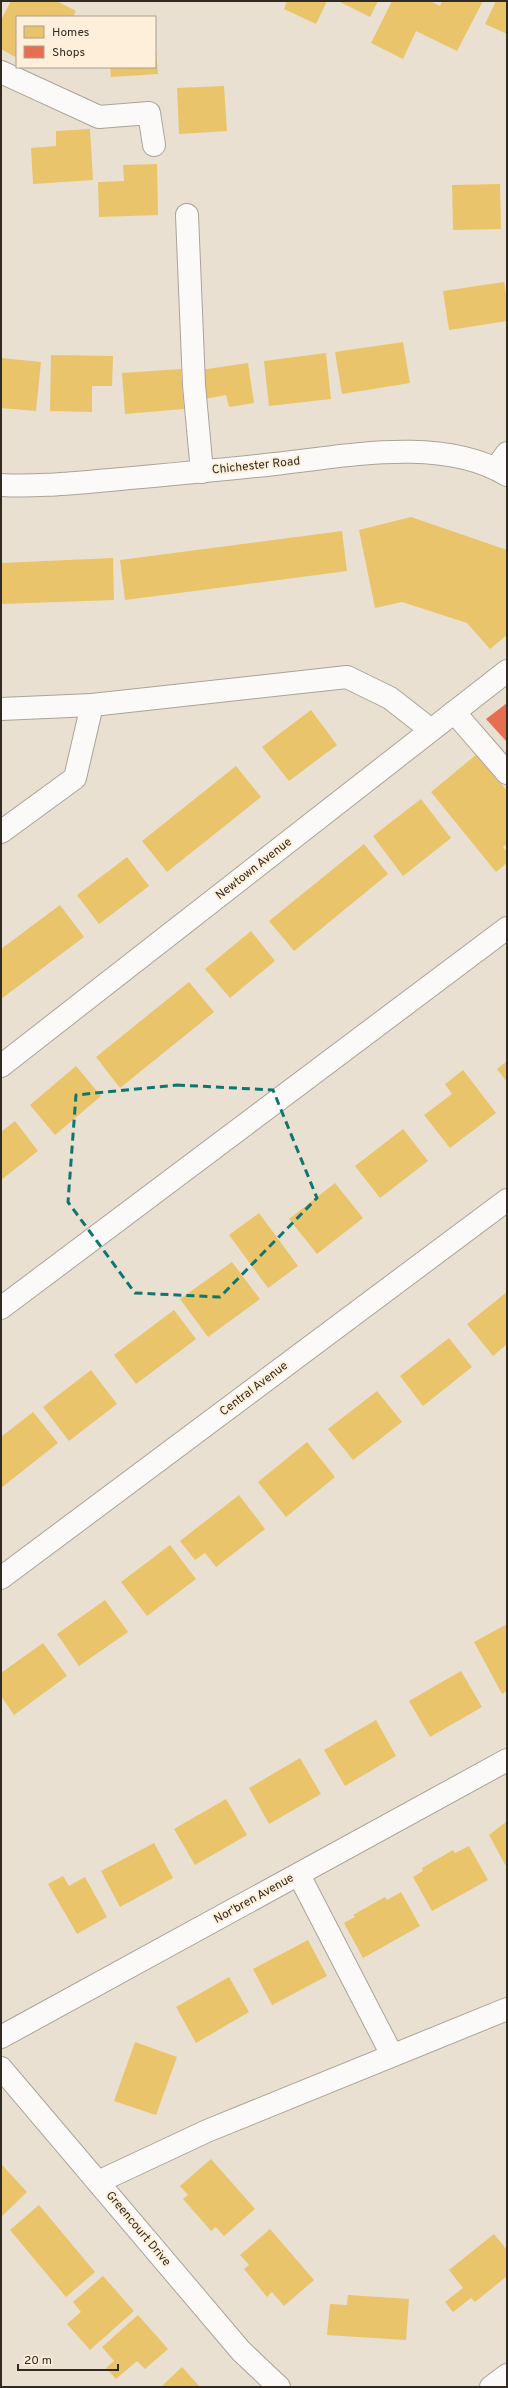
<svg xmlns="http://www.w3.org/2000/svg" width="508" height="2388" viewBox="0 0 508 2388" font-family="Overpass,sans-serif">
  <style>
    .homes { fill: #e9c46a }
    .shops { fill: #e76f51 }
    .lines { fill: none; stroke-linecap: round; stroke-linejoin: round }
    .minor-casing { stroke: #aaa398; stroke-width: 24 }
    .major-casing { stroke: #aaa398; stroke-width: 24 }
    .minor { stroke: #fcfaf8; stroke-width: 22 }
    .major { stroke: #fcfaf8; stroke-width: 22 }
    .marked { fill: none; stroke: #0f766e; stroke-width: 3; stroke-dasharray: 8 5; stroke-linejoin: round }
    .labels { text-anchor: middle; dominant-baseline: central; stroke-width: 4; stroke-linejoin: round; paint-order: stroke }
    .street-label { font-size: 12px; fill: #312a20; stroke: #fdefda }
  </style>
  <rect width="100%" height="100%" fill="#e9e0d2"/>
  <g class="homes">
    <polygon points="11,1 57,1 76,11 73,17 17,17 17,58 1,49 1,20"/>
    <polygon points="287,1 327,1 316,24 284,9"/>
    <polygon points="338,1 378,1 370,17"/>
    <polygon points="392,1 430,1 440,6 442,1 483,1 457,51 416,31 403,59 371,43"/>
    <polygon points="496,1 507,1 507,34 485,24"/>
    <polygon points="155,37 158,74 111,77 110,67 155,67"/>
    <polygon points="224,86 227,131 179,134 177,88"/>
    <polygon points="90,129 93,180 33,184 31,148 56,146 56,131"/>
    <polygon points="157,164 158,215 99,217 98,182 124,181 123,165"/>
    <polygon points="500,184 501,229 453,230 452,185"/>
    <polygon points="504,282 507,299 507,321 449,330 443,291"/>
    <polygon points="403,342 410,383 342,394 335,352"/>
    <polygon points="326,353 331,399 269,406 264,361"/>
    <polygon points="51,355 113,356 112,386 92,386 92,412 50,411"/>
    <polygon points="1,358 41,362 36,411 1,408"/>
    <polygon points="248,363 254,403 229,407 226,395 205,399 200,370"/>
    <polygon points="181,369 184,409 125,414 122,373"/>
    <polygon points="411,517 507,550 507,635 490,649 467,623 402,602 375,608 359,530"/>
    <polygon points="342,531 347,571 125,600 120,560"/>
    <polygon points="113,558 114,600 1,604 1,563"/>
    <polygon points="311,710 337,745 289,781 262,747"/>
    <polygon points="477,754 507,791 507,844 503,847 507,852 507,863 496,872 431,792"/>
    <polygon points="236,766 261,797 167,872 142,841"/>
    <polygon points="421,799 451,838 403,876 373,836"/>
    <polygon points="364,844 388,874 294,951 269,921"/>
    <polygon points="127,857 149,886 99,924 77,895"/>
    <polygon points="60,905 84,937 1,999 1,949"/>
    <polygon points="251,931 275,961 230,998 205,969"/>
    <polygon points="189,982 214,1012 120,1088 96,1057"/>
    <polygon points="507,1061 507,1082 497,1069"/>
    <polygon points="76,1066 101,1096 55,1135 30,1105"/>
    <polygon points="463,1070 496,1113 450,1148 424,1115 452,1094 445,1084"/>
    <polygon points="15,1121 38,1151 1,1180 1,1132"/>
    <polygon points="403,1129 428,1161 380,1198 355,1166"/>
    <polygon points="335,1183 363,1218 317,1254 289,1219"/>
    <polygon points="259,1213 298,1266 268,1288 229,1235"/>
    <polygon points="232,1262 260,1299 208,1337 180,1299"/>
    <polygon points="507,1292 507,1344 493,1356 467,1324"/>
    <polygon points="174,1310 196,1339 136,1384 114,1355"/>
    <polygon points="449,1338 472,1367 423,1406 400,1376"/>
    <polygon points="91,1370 117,1404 69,1441 43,1407"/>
    <polygon points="377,1391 402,1422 353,1460 328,1429"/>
    <polygon points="33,1412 58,1443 1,1488 1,1437"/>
    <polygon points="307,1442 335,1477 286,1517 258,1482"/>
    <polygon points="239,1495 265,1529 216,1567 205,1553 195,1560 180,1541"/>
    <polygon points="170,1545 196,1579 147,1616 121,1582"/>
    <polygon points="105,1600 128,1632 79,1666 57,1634"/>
    <polygon points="507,1624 507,1691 502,1694 474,1642"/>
    <polygon points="43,1643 67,1676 14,1715 1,1696 1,1673"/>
    <polygon points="461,1671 482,1707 430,1737 409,1701"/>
    <polygon points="376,1720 396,1756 345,1786 324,1750"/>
    <polygon points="300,1758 321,1794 269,1824 249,1788"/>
    <polygon points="226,1799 247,1835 195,1865 174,1829"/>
    <polygon points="507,1821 507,1868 489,1835"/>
    <polygon points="154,1843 173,1878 120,1907 101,1871"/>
    <polygon points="469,1846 488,1880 432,1911 413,1877 423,1871 422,1868 453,1850 455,1853"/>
    <polygon points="63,1876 69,1886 85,1877 107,1917 77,1934 48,1884"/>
    <polygon points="401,1892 420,1926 363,1958 344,1923 355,1917 353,1915 385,1897 387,1900"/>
    <polygon points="308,1940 327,1976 272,2005 253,1969"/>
    <polygon points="229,1977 249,2012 196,2043 176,2007"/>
    <polygon points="135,2042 177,2057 156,2115 114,2101"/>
    <polygon points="211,2159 255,2209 224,2236 216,2227 211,2231 183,2199 188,2195 180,2186"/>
    <polygon points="1,2164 27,2192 1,2217"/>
    <polygon points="39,2205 95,2272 66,2297 10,2230"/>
    <polygon points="270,2229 314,2280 284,2306 272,2292 267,2297 244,2269 249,2265 240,2255"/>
    <polygon points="494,2234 507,2250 507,2276 475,2302 471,2298 453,2312 445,2302 463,2288 449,2270"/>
    <polygon points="103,2276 134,2311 90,2350 67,2324 81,2312 73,2302"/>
    <polygon points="348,2295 409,2299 406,2340 327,2335 330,2304 347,2305"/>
    <polygon points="138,2315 168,2349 145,2369 137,2361 116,2379 106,2368 114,2361 102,2347"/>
    <polygon points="182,2367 200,2387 161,2387"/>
  </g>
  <polygon class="shops" points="507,703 507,742 486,719"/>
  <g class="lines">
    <defs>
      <g id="minor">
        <polyline points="1,72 99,117 149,113 154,145"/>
        <polyline points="187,215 194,385 202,472"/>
        <polyline points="496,468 507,453"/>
        <polyline points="1,709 92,705 347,677 390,698 431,730"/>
        <polyline points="454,712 507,773"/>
        <polyline points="1,832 75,778 92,705"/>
        <polyline points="1,1066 507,671"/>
        <polyline points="1,1308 507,928"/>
        <polyline points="1,1578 507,1200"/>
        <polyline points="299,1875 392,2055"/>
        <polyline points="1,2037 507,1760"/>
        <polyline points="1,2068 241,2351 279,2387"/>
        <polyline points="98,2182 207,2131 507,2009"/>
        <polyline points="491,2387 507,2375"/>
      </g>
      <path id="major" d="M1 485C37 487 73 483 110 480 165 475 220 470 275 464 347 456 442 436 507 475"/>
    </defs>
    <use href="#minor" class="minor-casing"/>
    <use href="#major" class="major-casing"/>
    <use href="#minor" class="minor"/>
    <use href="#major" class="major"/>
  </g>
  <path class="marked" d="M177 1085 273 1090 317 1198 220 1297 135 1293 68 1202 76 1095Z"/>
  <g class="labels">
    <g class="street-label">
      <text transform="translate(256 466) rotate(-6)">Chichester Road</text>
      <text transform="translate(254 869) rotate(-38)">Newtown Avenue</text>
      <text transform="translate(254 1389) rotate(-37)">Central Avenue</text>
      <text transform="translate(254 1899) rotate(-29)">Nor'bren Avenue</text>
      <text transform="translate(138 2229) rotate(50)">Greencourt Drive</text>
    </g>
  </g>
  <rect width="508" height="2388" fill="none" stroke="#312a20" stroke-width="4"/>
  <rect x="16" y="16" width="140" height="52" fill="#fdefda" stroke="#aba090"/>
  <rect x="24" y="26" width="20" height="12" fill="#e9c46a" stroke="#aba090"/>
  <text x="52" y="36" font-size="12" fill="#312a20">Homes</text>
  <rect x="24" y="46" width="20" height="12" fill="#e76f51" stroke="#aba090"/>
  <text x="52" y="56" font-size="12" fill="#312a20">Shops</text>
  <path d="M18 2364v6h100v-6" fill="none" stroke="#312a20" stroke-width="2"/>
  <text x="24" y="2364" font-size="12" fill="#312a20" stroke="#fdefda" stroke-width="3" paint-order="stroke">20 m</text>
</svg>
